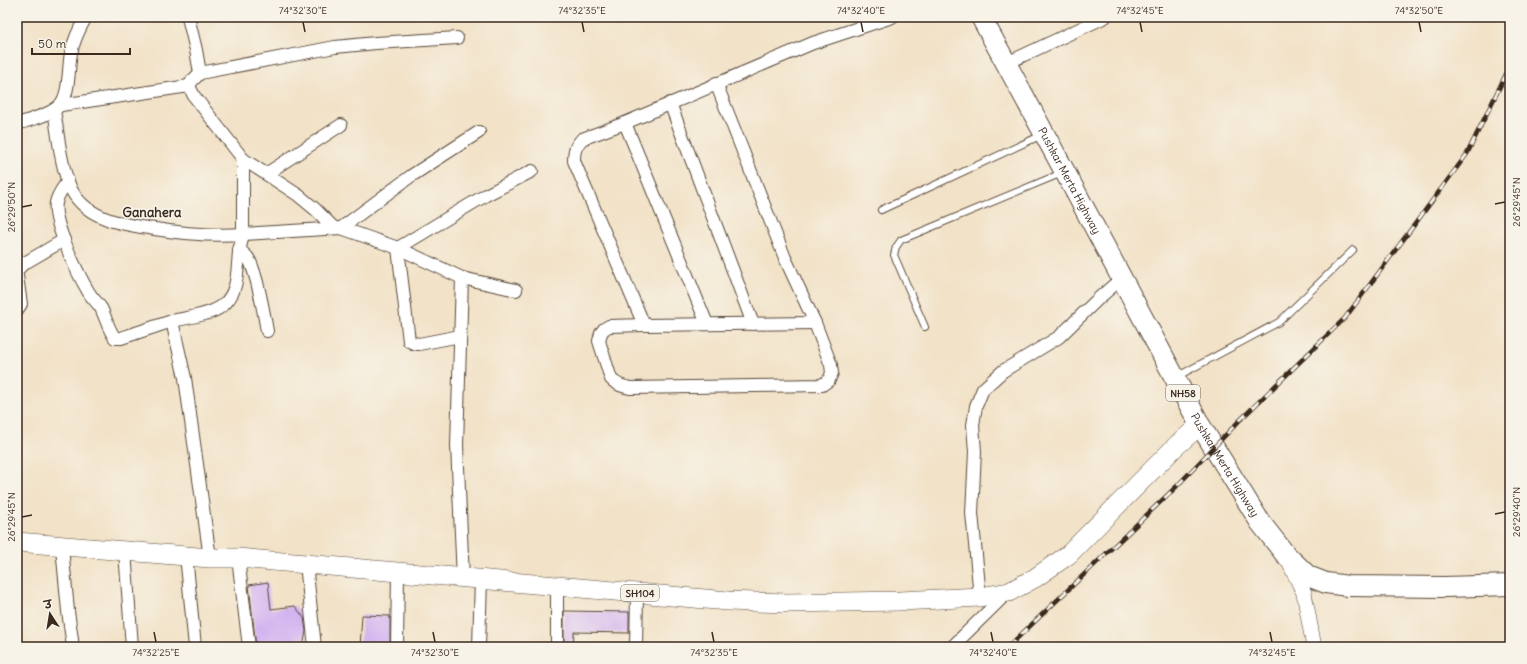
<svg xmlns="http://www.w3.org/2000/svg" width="1527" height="664" viewBox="0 0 1527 664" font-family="Delius,'Playpen Sans Deva',sans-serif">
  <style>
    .building { fill: #d3b4f0 }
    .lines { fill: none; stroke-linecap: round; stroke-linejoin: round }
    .service-casing { stroke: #564637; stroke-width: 8 }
    .minor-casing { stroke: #564637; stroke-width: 14 }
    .tertiary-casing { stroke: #564637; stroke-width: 16 }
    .primary-casing { stroke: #564637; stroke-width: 20 }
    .trunk-casing { stroke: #564637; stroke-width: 22 }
    .service { stroke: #fff; stroke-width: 6 }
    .minor { stroke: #fff; stroke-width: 12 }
    .tertiary { stroke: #fff; stroke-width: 15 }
    .primary { stroke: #fff; stroke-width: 19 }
    .trunk { stroke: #fff; stroke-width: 20 }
    .rail-casing { stroke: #3b2a1e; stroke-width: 4.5 }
    .rail { stroke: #f7f3e8; stroke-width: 3; stroke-dasharray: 9; stroke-linecap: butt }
    .ticks { fill: none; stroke: #3b2a1e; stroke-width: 1.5 }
    .labels { text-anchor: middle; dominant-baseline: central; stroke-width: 3.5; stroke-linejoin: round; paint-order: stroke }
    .shield { fill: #f7f3e8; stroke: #73665b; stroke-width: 1 }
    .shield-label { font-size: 10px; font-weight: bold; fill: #3b2a1e }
    .street-label { font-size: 11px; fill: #3b2a1e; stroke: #f7f3e8 }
    .quarter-label { font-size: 13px; font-weight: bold; fill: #3b2a1e; stroke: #f7f3e8 }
    .neatline { fill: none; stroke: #3b2a1e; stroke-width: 1.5 }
    .ticks-label { font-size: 10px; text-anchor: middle; fill: #3b2a1e }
  </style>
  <rect width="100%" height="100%" fill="#f7f3e8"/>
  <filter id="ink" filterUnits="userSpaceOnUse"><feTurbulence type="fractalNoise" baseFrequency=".025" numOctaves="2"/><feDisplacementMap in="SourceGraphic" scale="8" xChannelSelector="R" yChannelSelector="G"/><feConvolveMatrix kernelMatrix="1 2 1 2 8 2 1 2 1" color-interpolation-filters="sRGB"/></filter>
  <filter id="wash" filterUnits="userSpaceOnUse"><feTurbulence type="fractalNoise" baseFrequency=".012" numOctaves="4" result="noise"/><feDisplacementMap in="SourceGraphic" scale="16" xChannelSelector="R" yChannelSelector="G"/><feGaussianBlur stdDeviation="0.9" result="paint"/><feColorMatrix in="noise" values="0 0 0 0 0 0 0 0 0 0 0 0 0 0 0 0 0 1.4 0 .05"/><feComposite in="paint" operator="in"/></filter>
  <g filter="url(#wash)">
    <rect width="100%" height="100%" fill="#f2e2c7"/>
    <g id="blocks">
      <g class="building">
        <polygon points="268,582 271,609 295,606 304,618 306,631 303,647 256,647 249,585"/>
        <polygon points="564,611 629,612 629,633 574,632 573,647 564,647"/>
        <polygon points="362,615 390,616 390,647 360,647"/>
      </g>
    </g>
  </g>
  <g filter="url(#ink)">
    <use href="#blocks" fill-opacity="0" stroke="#564637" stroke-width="1"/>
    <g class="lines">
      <defs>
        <g id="service">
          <polyline points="881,210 1042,135"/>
          <polyline points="925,327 894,255 896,247 901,240 1062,173"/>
          <polyline points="1178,376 1279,322 1353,250"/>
        </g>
        <g id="minor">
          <polyline points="188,17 196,50 200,73 192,81 189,86 194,96 243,159 243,234 341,228 398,248 462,278 516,290"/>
          <polyline points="1007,63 1105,17"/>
          <polyline points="200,73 335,47 376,43 457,38"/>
          <polyline points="670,103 753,324"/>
          <polyline points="61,105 189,86"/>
          <path d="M54 110C58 134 61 170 72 191 88 220 125 225 155 229 185 234 212 236 243 234 242 240 240 246 239 252 237 270 239 293 222 306 211 315 186 318 172 321L185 378 210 558"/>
          <polyline points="625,123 707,324"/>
          <path d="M17 124C29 120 50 115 59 106 70 96 68 68 71 53 74 40 79 29 86 17"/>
          <polyline points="243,159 298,195 315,209 334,228"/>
          <polyline points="266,174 341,125"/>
          <path d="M67 182C63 188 57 195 56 203 52 221 78 274 88 291 91 297 97 302 101 308 106 318 108 329 115 338H121L172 321"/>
          <polyline points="341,228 411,176 479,132"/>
          <path d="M239 250C242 252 246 255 248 258 257 271 264 314 267 331"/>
          <polyline points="17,272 18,269 23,264 64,240"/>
          <polyline points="17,276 21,304 17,310"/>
          <polyline points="462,278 457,445 463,578"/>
          <path d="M815 323 644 325 574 161C574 151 575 147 582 139L625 123 813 43 892 17"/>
          <path d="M644 325 609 326 604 329 601 333 599 341 611 379C617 385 622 386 630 388L822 385 829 380 832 373 831 365 815 323 785 258 716 83"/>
          <polyline points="460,336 419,344 413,343 409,341 398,248 486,195 532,171"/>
          <polyline points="62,547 68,611 73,647"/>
          <polyline points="125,551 132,647"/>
          <polyline points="186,555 195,647"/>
          <polyline points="238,558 249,647"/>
          <polyline points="306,564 315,647"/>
          <polyline points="980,597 972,513 975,452 973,425 976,406 983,389 1003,371 1059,337 1099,298 1122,278"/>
          <polyline points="397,647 398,572"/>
          <polyline points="479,647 481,579"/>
          <polyline points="557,647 557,586"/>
          <polyline points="636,647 637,593"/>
          <polyline points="952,647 1008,592"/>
        </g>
        <polyline id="tertiary" points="1289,562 1304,593 1314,647"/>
        <polyline id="primary" points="17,542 210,558 238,558 728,601 787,603 900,601 980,597 1009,592 1035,578 1068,555 1175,447 1200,425"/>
        <g id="trunk">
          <path id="s1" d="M981 17 1065 172 1200 425 1260 522 1285 554 1308 576 1326 583 1348 586 1445 587 1510 585"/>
        </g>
      </defs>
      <use href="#service" class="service-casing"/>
      <use href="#minor" class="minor-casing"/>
      <use href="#tertiary" class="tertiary-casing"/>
      <use href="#primary" class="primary-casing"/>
      <use href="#trunk" class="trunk-casing"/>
      <use href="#service" class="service"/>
      <use href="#minor" class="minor"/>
      <use href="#tertiary" class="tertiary"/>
      <use href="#primary" class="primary"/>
      <use href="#trunk" class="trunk"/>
      <defs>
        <polyline id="rail" points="1008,647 1176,487 1238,422 1345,318 1467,154 1510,66"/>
      </defs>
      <use href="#rail" class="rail-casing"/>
      <use href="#rail" class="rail"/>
    </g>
  </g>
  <path class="ticks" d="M303 22 305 32M582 22 584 32M861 22 863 32M1140 22 1142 32M1419 22 1421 32M1495 204 1505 202M22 207 32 205M1495 514 1505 512M22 517 32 515M154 632 156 642M433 632 435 642M712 632 714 642M991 632 993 642M1270 632 1272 642"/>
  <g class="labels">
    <g class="shield">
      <rect x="1166" y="385" width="34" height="16" rx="3"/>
      <rect x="621" y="585" width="38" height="16" rx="3"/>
    </g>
    <g class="shield-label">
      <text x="1183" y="393">NH58</text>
      <text x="640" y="593">SH104</text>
    </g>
    <g class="street-label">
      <text stroke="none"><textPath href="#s1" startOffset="186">Pushkar Merta Highway</textPath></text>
      <text stroke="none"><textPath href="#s1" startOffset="510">Pushkar Merta Highway</textPath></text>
    </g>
    <g class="quarter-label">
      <text x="152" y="212">Ganahera</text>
    </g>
  </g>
  <rect width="1527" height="664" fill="none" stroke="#f7f3e8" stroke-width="44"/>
  <g transform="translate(50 614) rotate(348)" stroke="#f7f3e8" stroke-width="3" paint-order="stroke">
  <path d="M0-3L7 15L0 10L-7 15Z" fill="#3b2a1e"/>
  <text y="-6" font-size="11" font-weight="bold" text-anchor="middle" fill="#3b2a1e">उ</text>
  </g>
  <path d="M32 48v6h98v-6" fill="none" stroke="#3b2a1e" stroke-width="2"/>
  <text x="38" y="48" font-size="12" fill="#3b2a1e" stroke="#f7f3e8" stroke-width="3" paint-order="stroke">50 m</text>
  <rect x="22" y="22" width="1483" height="620" class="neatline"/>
  <g class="ticks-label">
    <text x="303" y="14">74°32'30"E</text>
    <text x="582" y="14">74°32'35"E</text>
    <text x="861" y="14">74°32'40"E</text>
    <text x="1140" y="14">74°32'45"E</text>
    <text x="1419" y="14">74°32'50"E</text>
    <text transform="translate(1516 202) rotate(-90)" y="4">26°29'45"N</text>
    <text transform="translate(11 207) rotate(-90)" y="4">26°29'50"N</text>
    <text transform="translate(1516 512) rotate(-90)" y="4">26°29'40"N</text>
    <text transform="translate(11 517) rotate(-90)" y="4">26°29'45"N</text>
    <text x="156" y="656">74°32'25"E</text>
    <text x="435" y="656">74°32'30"E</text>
    <text x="714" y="656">74°32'35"E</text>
    <text x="993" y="656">74°32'40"E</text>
    <text x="1272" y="656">74°32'45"E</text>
  </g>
</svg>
